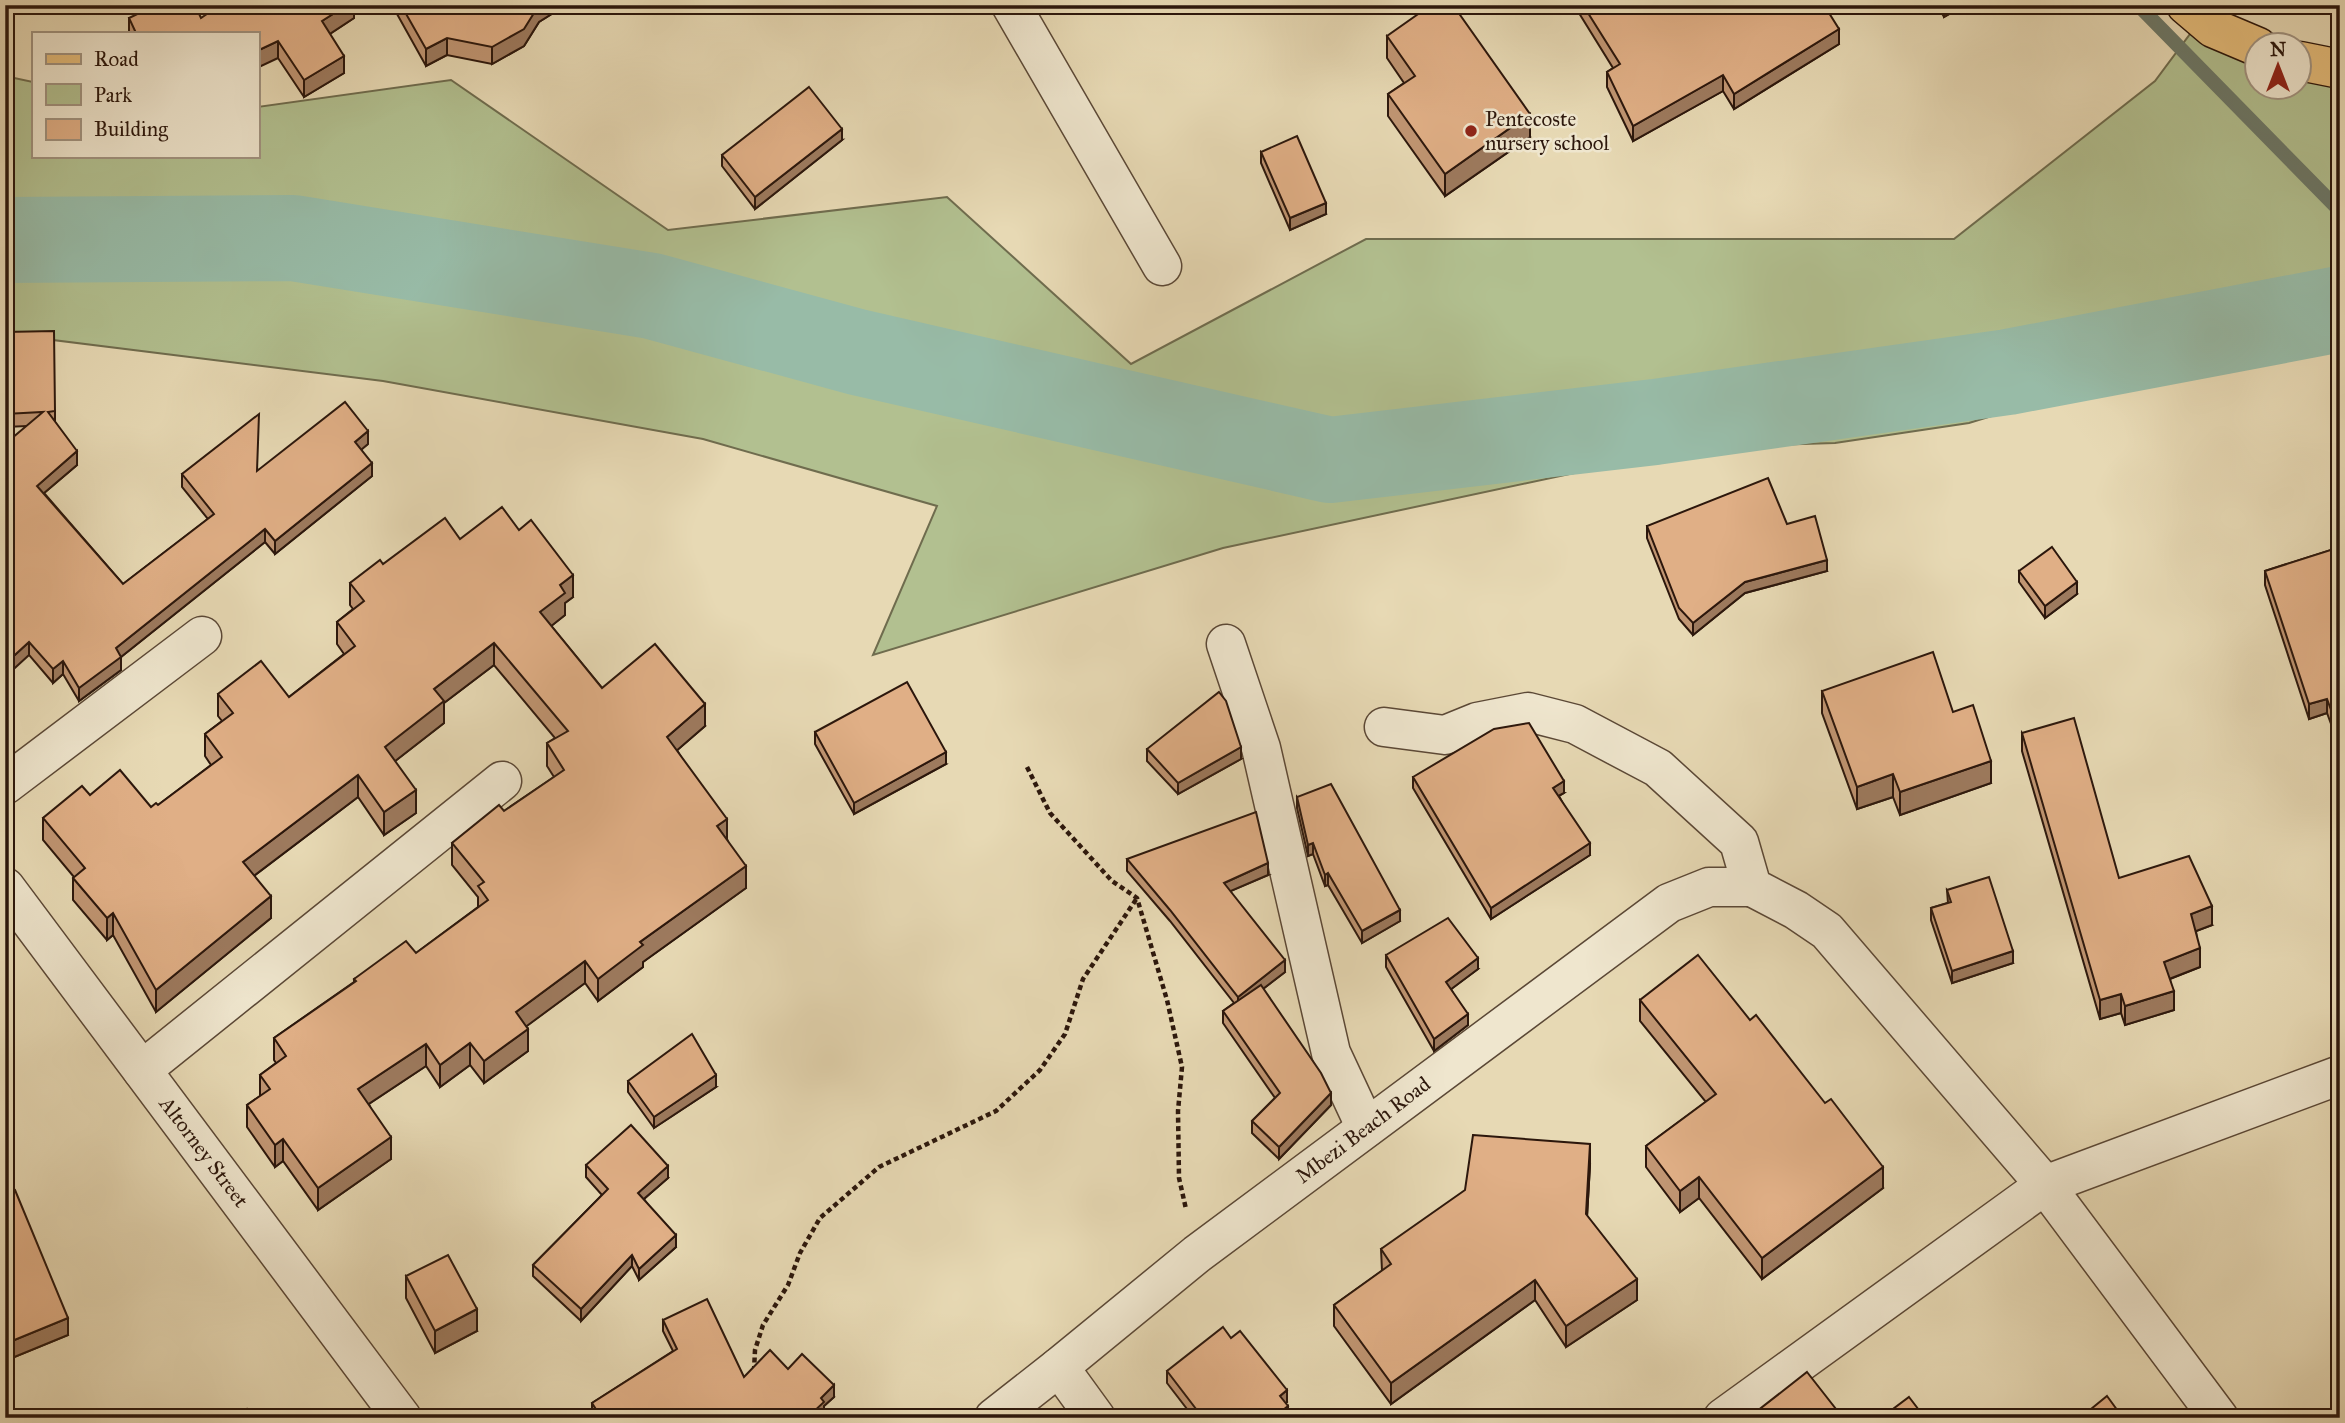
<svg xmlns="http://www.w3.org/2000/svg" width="2345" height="1423" viewBox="0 0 2345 1423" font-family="'IM FELL Great Primer',serif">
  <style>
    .green { fill: #b2c090; stroke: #6f6c4e; stroke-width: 2 }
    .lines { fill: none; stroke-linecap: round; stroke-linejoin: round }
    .stream { stroke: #6d7969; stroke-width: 14 }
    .river { stroke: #98bba7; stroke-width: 86 }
    .minor-casing { stroke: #5b4836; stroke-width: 41 }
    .major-casing { stroke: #2c170c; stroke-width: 41 }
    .path { stroke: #2c170c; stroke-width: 4.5; stroke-dasharray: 5 3.5; stroke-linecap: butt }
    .minor { stroke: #efe6ce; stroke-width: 38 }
    .major { stroke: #e4bc7a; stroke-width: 38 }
    .wall { fill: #c19673; stroke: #2c170c; stroke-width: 2 }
    .shaded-wall { fill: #9d7a5e; stroke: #2c170c; stroke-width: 2 }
    .building { fill: #e0af86; stroke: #2c170c; stroke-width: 2 }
    .poi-dot { fill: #8f2418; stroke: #efe6ce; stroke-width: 2.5 }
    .labels { text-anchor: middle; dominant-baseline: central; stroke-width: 5; stroke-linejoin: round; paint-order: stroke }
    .poi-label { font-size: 21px; fill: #2c170c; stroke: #efe6ce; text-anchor: start }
    .street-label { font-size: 21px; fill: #2c170c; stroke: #efe6ce }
  </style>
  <rect width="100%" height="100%" fill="#e7d9b4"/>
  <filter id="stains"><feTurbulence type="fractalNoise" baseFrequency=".00286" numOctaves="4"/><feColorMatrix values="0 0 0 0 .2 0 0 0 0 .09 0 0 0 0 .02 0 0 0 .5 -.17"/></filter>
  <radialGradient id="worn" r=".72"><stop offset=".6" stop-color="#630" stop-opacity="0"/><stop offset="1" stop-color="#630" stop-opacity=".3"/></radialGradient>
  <polygon class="green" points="2199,22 2292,45 2258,46 2258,88 2300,88 2300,47 2340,58 2340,331 2105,381 1969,423 1835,443 1696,447 1223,548 873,655 937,506 703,439 383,381 5,334 5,76 33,82 33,156 257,156 257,107 451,80 668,230 947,197 1131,364 1366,239 1954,239 2155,81"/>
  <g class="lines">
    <polyline class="stream" points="2138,5 2340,211"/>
    <polyline class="river" points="5,240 293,238 652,296 857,352 1330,460 1655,422 2008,372 2340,309"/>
    <defs>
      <g id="minor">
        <polyline points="1011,5 1162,266"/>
        <polyline points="1226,644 1261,748 1331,1053 1366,1128"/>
        <polyline points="1384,727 1445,735 1477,722 1528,712 1575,724 1658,768 1739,842 1752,887 1796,910 1827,931 2045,1185 2219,1418"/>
        <polyline points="5,785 202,636"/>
        <polyline points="5,887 402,1418"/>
        <polyline points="142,1070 502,781"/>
        <polyline points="1059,1367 1096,1418"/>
        <polyline points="994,1418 1059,1367 1197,1254 1669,903 1709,887 1752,887"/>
        <polyline points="1723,1418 2045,1185 2340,1075"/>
      </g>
      <g id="major">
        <polyline points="2186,5 2213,28 2258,47"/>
        <polyline points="2300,61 2340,69"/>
      </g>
    </defs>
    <use href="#minor" class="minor-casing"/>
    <use href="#major" class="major-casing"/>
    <g class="path">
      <polyline points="1027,767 1050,813 1112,881 1137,898 1167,1000 1182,1067 1178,1111 1179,1178 1186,1209"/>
      <polyline points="754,1371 755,1350 763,1325 788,1285 800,1253 820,1218 879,1167 996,1111 1040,1070 1065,1034 1083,979 1137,898"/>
    </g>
    <use href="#minor" class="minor"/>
    <use href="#major" class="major"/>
  </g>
  <g class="wall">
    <polygon points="354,5 354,18 330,34 344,73 304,97 278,58 257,33 129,33 129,18 201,18"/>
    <polygon points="392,5 566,5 539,22 524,46 492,64 447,55 426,66"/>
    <polygon points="1574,5 1824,5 1839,44 1734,109 1723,91 1633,141 1607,87 1607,72 1613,68"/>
    <polygon points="1937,5 1965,5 1944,17"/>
    <polygon points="1387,36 1530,137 1445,196 1388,116 1388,94 1404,83 1387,58"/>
    <polygon points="842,140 755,209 722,166 722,155"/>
    <polygon points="1261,152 1326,214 1290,230 1261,163"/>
    <polygon points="5,332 55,411 55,422 77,465 44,493 123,584 208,519 182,487 182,474 258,470 368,444 361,449 372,476 275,554 265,542 121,657 121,670 79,701 63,674 53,683 29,655 27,426 5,427"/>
    <polygon points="1787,524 1827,571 1745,593 1693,635 1679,619 1647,538 1647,526"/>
    <polygon points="519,530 573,597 565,603 565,615 551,626 602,688 705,726 677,750 727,839 746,888 643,962 643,967 598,1001 585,983 526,1026 528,1051 484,1083 470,1065 440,1087 426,1066 369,1104 391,1159 318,1210 283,1161 275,1167 247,1127 247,1105 260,1096 260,1075 276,1063 274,1060 274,1038 354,982 354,979 416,953 478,907 478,897 452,865 452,843 504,811 554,777 547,766 547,743 555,738 494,665 444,703 444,723 395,761 416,813 384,835 358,797 254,876 271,918 156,1012 113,935 107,940 73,900 73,878 74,877 43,840 43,818 90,795 151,807 158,805 211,765 205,756 205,734 222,721 218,716 218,694 289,697 344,654 337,644 337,622 353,609 350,605 350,583 383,564 460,539"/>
    <polygon points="2340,547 2340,730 2334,732 2327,713 2309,719 2265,585 2265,571"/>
    <polygon points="2019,571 2077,594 2045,618 2019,582"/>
    <polygon points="1822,691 1953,712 1991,783 1900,815 1893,797 1857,809 1822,713"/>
    <polygon points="815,732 946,764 854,814 815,744"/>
    <polygon points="2022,733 2119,878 2212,925 2196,931 2200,967 2170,979 2174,1010 2125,1025 2121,1013 2100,1019 2022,751"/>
    <polygon points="1147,749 1241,759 1178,794 1147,761"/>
    <polygon points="1413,777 1564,793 1559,796 1590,855 1491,919 1413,788"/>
    <polygon points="1297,797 1400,921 1362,943 1328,885 1325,886 1313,854 1308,856 1297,808"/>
    <polygon points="1127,859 1268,875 1230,891 1285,972 1263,989 1331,1105 1279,1159 1252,1133 1252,1121 1275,1098 1223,1023 1223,1011 1234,1003 1170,921 1127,871"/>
    <polygon points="1947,890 2013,963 1952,983 1931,920 1931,908 1948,903"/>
    <polygon points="1386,955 1478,969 1451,989 1468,1025 1434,1051 1386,967"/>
    <polygon points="1640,1000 1883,1188 1762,1279 1699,1198 1680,1212 1646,1167 1646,1146 1706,1102 1640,1021"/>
    <polygon points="628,1081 716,1087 654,1128 628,1092"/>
    <polygon points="586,1165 668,1178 644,1199 676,1247 639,1280 632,1266 581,1321 533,1276 533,1265 602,1195 586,1177"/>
    <polygon points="1590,1165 1587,1216 1637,1300 1566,1347 1535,1300 1391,1404 1334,1326 1334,1305 1382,1271 1381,1249"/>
    <polygon points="5,1194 68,1335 12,1358 5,1341"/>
    <polygon points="406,1276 477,1331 435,1353 406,1298"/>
    <polygon points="663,1320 744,1377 788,1369 834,1397 824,1406 824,1413 592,1414 592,1403 673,1351 663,1331"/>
    <polygon points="1231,1338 1287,1402 1286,1403 1288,1418 1194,1418 1167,1383 1167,1371"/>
  </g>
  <g class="shaded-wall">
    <polygon points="347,5 354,5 354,18 322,39 322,21"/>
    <polygon points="539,5 566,5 539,22 524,46 492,64 492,47"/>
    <polygon points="1944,5 1965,5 1944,17"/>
    <polygon points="1839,29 1839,44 1734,109 1734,94"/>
    <polygon points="447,38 447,55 426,66 426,49"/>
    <polygon points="278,41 278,58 257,68 257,51"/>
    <polygon points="344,56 344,73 304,97 304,80"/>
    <polygon points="1723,75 1723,91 1633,141 1633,126"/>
    <polygon points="1530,114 1530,137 1445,196 1445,174"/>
    <polygon points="842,129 842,140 755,209 755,197"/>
    <polygon points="1326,203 1326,214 1290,230 1290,218"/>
    <polygon points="368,431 368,444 355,455 355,442"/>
    <polygon points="77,451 77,465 37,499 37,486"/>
    <polygon points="372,463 372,476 275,554 275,541"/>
    <polygon points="265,529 265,542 121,657 121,670 79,701 79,688 116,648"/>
    <polygon points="1827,560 1827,571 1745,593 1693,635 1693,623 1745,582"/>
    <polygon points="573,575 573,597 565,603 565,615 540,635 540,612 560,585"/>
    <polygon points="2077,582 2077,594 2045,618 2045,606"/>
    <polygon points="29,642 29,655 5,677 5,664"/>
    <polygon points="494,643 494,665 444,703 444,723 385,769 385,747 434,689"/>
    <polygon points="63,661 63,674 53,683 53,669"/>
    <polygon points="2327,699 2327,713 2309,719 2309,704"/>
    <polygon points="705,704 705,726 667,759 667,737"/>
    <polygon points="2340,716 2340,730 2334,732 2334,718"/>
    <polygon points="1241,747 1241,759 1178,794 1178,783"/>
    <polygon points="946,752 946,764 854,814 854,803"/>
    <polygon points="1991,761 1991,783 1900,815 1900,792"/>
    <polygon points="1893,774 1893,797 1857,809 1857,787"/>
    <polygon points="358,775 358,797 243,884 243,862"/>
    <polygon points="1564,781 1564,793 1553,799 1553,788"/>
    <polygon points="416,790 416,813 384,835 384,812"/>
    <polygon points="727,819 727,841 717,826"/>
    <polygon points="1313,843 1313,854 1308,856 1308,845"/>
    <polygon points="1590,843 1590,855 1491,919 1491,908"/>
    <polygon points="1268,863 1268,875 1224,894 1224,883"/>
    <polygon points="746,866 746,888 643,962 643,967 598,1001 598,979 640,942"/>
    <polygon points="1328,873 1328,885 1325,886 1325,875"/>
    <polygon points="271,896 271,918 156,1012 156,990"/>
    <polygon points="2212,906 2212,925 2191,933 2191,914"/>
    <polygon points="1400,910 1400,921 1362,943 1362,931"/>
    <polygon points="113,913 113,935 107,940 107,918"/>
    <polygon points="2200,948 2200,967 2164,981 2164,962"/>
    <polygon points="2013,951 2013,963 1952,983 1952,971"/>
    <polygon points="1478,958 1478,969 1446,993 1446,982"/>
    <polygon points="1285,960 1285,972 1238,1008 1238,997"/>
    <polygon points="585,961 585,983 516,1034 516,1012"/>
    <polygon points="2174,991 2174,1010 2125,1025 2125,1006"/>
    <polygon points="2121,994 2121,1013 2100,1019 2100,1000"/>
    <polygon points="1468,1014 1468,1025 1434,1051 1434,1039"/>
    <polygon points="528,1029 528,1051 484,1083 484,1061"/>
    <polygon points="470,1043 470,1065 440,1087 440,1065"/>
    <polygon points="426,1044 426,1066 358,1111 358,1089"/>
    <polygon points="716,1075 716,1087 654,1128 654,1117"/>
    <polygon points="1331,1093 1331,1105 1279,1159 1279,1147"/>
    <polygon points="391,1137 391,1159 318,1210 318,1188"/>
    <polygon points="283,1139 283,1161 275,1167 275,1145"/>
    <polygon points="1590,1144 1590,1165 1586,1235 1586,1214"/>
    <polygon points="668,1166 668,1178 638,1204 638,1193"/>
    <polygon points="1883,1167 1883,1188 1762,1279 1762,1258"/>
    <polygon points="1699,1177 1699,1198 1680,1212 1680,1191"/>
    <polygon points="676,1235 676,1247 639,1280 639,1269"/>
    <polygon points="632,1255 632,1266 581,1321 581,1309"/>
    <polygon points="1637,1279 1637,1300 1566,1347 1566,1326"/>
    <polygon points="1535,1280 1535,1300 1391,1404 1391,1383"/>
    <polygon points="477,1309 477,1331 435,1353 435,1331"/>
    <polygon points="68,1318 68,1335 12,1358 12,1341"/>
    <polygon points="834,1385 834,1397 824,1406 824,1413 820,1418 811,1418 811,1414 821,1398"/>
    <polygon points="1287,1390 1287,1402 1280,1407 1280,1396"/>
    <polygon points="1288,1406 1288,1418 1273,1418"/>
  </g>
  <g class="building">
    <polygon points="156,5 195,5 201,18 220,5 347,5 322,21 344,56 304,80 278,41 257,51 257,33 136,33 129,18"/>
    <polygon points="401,5 539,5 524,29 492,47 447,38 426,49"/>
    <polygon points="1431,5 1453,5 1530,114 1445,174 1388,94 1415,76 1387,36"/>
    <polygon points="1583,5 1824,5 1839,29 1734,94 1723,75 1633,126 1607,72 1620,64"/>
    <polygon points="809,87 842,129 755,197 722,155"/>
    <polygon points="1297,136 1326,203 1290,218 1261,152"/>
    <polygon points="54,331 55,411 48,412 77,451 37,486 123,584 214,514 182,474 259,414 257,471 345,402 368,431 355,442 372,463 275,541 265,529 116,648 121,657 79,688 63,661 53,669 29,642 5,664 5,444 43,412 5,414 5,332"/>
    <polygon points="1768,478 1787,524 1815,516 1827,560 1745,582 1693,623 1679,608 1647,526"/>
    <polygon points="502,507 519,530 531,520 573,575 560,585 565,593 540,612 602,688 655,644 705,704 667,737 727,819 717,826 746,866 640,942 643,945 598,979 585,961 516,1012 528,1029 484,1061 470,1043 440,1065 426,1044 358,1089 391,1137 318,1188 283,1139 275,1145 247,1105 270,1089 260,1075 286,1056 274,1038 356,981 354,979 406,941 416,953 488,900 478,886 484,882 452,843 499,805 504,811 564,770 547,743 568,731 494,643 434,689 444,701 385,747 416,790 384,812 358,775 243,862 271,896 156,990 113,913 107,918 73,878 85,868 43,818 82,786 90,795 120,770 151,807 156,803 158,805 222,757 205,734 233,713 218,694 261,661 289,697 355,646 337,622 364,601 350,583 380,560 383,564 445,518 460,539"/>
    <polygon points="2052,547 2077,582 2045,606 2019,571"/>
    <polygon points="2340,547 2340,716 2334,718 2327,699 2309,704 2265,571"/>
    <polygon points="1933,652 1953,712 1973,705 1991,761 1900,792 1893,774 1857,787 1822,691"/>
    <polygon points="907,682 946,752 854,803 815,732"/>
    <polygon points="1219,692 1226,701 1241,747 1178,783 1147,749"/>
    <polygon points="2074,718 2119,878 2189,856 2212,906 2191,914 2200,948 2164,962 2174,991 2125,1006 2121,994 2100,1000 2022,733"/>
    <polygon points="1529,723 1564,781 1553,788 1590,843 1491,908 1413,777 1494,729"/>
    <polygon points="1331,784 1400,910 1362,931 1328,873 1325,875 1313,843 1308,845 1297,797"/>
    <polygon points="1256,812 1268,863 1224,883 1285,960 1238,997 1170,910 1127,859"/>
    <polygon points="1989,877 2013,951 1952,971 1931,908 1951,902 1947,890"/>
    <polygon points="1448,918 1478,958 1446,982 1468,1014 1434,1039 1386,955"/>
    <polygon points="1698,955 1750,1020 1756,1015 1825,1103 1831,1099 1883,1167 1762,1258 1699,1177 1680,1191 1646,1146 1716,1094 1640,1000"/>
    <polygon points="1261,985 1321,1073 1331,1093 1279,1147 1252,1121 1280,1093 1223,1011"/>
    <polygon points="692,1034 716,1075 654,1117 628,1081"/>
    <polygon points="631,1125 668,1166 638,1193 676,1235 639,1269 632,1255 581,1309 533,1265 608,1189 586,1165"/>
    <polygon points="1473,1135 1590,1144 1586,1214 1637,1279 1566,1326 1535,1280 1391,1383 1334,1305 1391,1264 1381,1249 1465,1190"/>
    <polygon points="15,1190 68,1318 12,1341 5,1324 5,1194"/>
    <polygon points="448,1255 477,1309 435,1331 406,1276"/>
    <polygon points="707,1299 744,1377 770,1350 788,1369 802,1354 834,1385 821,1398 824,1402 811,1414 814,1418 584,1418 597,1411 592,1403 677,1349 663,1320"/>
    <polygon points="1223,1327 1231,1338 1240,1331 1287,1390 1280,1396 1288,1406 1273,1418 1203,1418 1167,1371"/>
    <polygon points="1807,1372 1843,1418 1754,1418 1752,1415"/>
    <polygon points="2107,1396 2123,1418 2080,1418"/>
    <polygon points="1909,1397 1925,1418 1881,1418"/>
    <polygon points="247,1409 254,1418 235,1418"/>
  </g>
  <circle class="poi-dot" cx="1471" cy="131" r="7"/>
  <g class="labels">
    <g class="poi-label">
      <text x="1485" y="119">Pentecoste<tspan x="1485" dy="24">nursery school</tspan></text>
    </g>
    <g class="street-label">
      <text transform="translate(1363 1130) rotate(-37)">Mbezi Beach Road</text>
      <text transform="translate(204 1152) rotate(53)">Altorney Street</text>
    </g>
  </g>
  <rect width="2345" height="1423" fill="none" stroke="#e7d9b4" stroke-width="28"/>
  <rect x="7" y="7" width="2331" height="1409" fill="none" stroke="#2c170c" stroke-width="3.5"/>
  <rect x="14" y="14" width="2317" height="1395" fill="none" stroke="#2c170c" stroke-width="2"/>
  <rect x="32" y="32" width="228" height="126" fill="#efe6ce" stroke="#a19380" stroke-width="2"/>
  <rect x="46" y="54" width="35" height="10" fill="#e4bc7a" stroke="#a19380" stroke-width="2"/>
  <text x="94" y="66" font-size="21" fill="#2c170c">Road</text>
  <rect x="46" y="84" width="35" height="21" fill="#b2c090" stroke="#a19380" stroke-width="2"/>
  <text x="94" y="102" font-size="21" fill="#2c170c">Park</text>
  <rect x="46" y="119" width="35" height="21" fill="#e0af86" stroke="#a19380" stroke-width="2"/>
  <text x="94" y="136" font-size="21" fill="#2c170c">Building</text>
  <g transform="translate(2278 66)"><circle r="33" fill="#efe6ce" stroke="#a19380" stroke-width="2"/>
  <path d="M0-5L12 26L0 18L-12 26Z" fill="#8f2418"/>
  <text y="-10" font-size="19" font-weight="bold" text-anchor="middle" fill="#2c170c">N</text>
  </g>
  <rect width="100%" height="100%" filter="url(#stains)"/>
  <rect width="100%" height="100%" fill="url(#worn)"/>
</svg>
